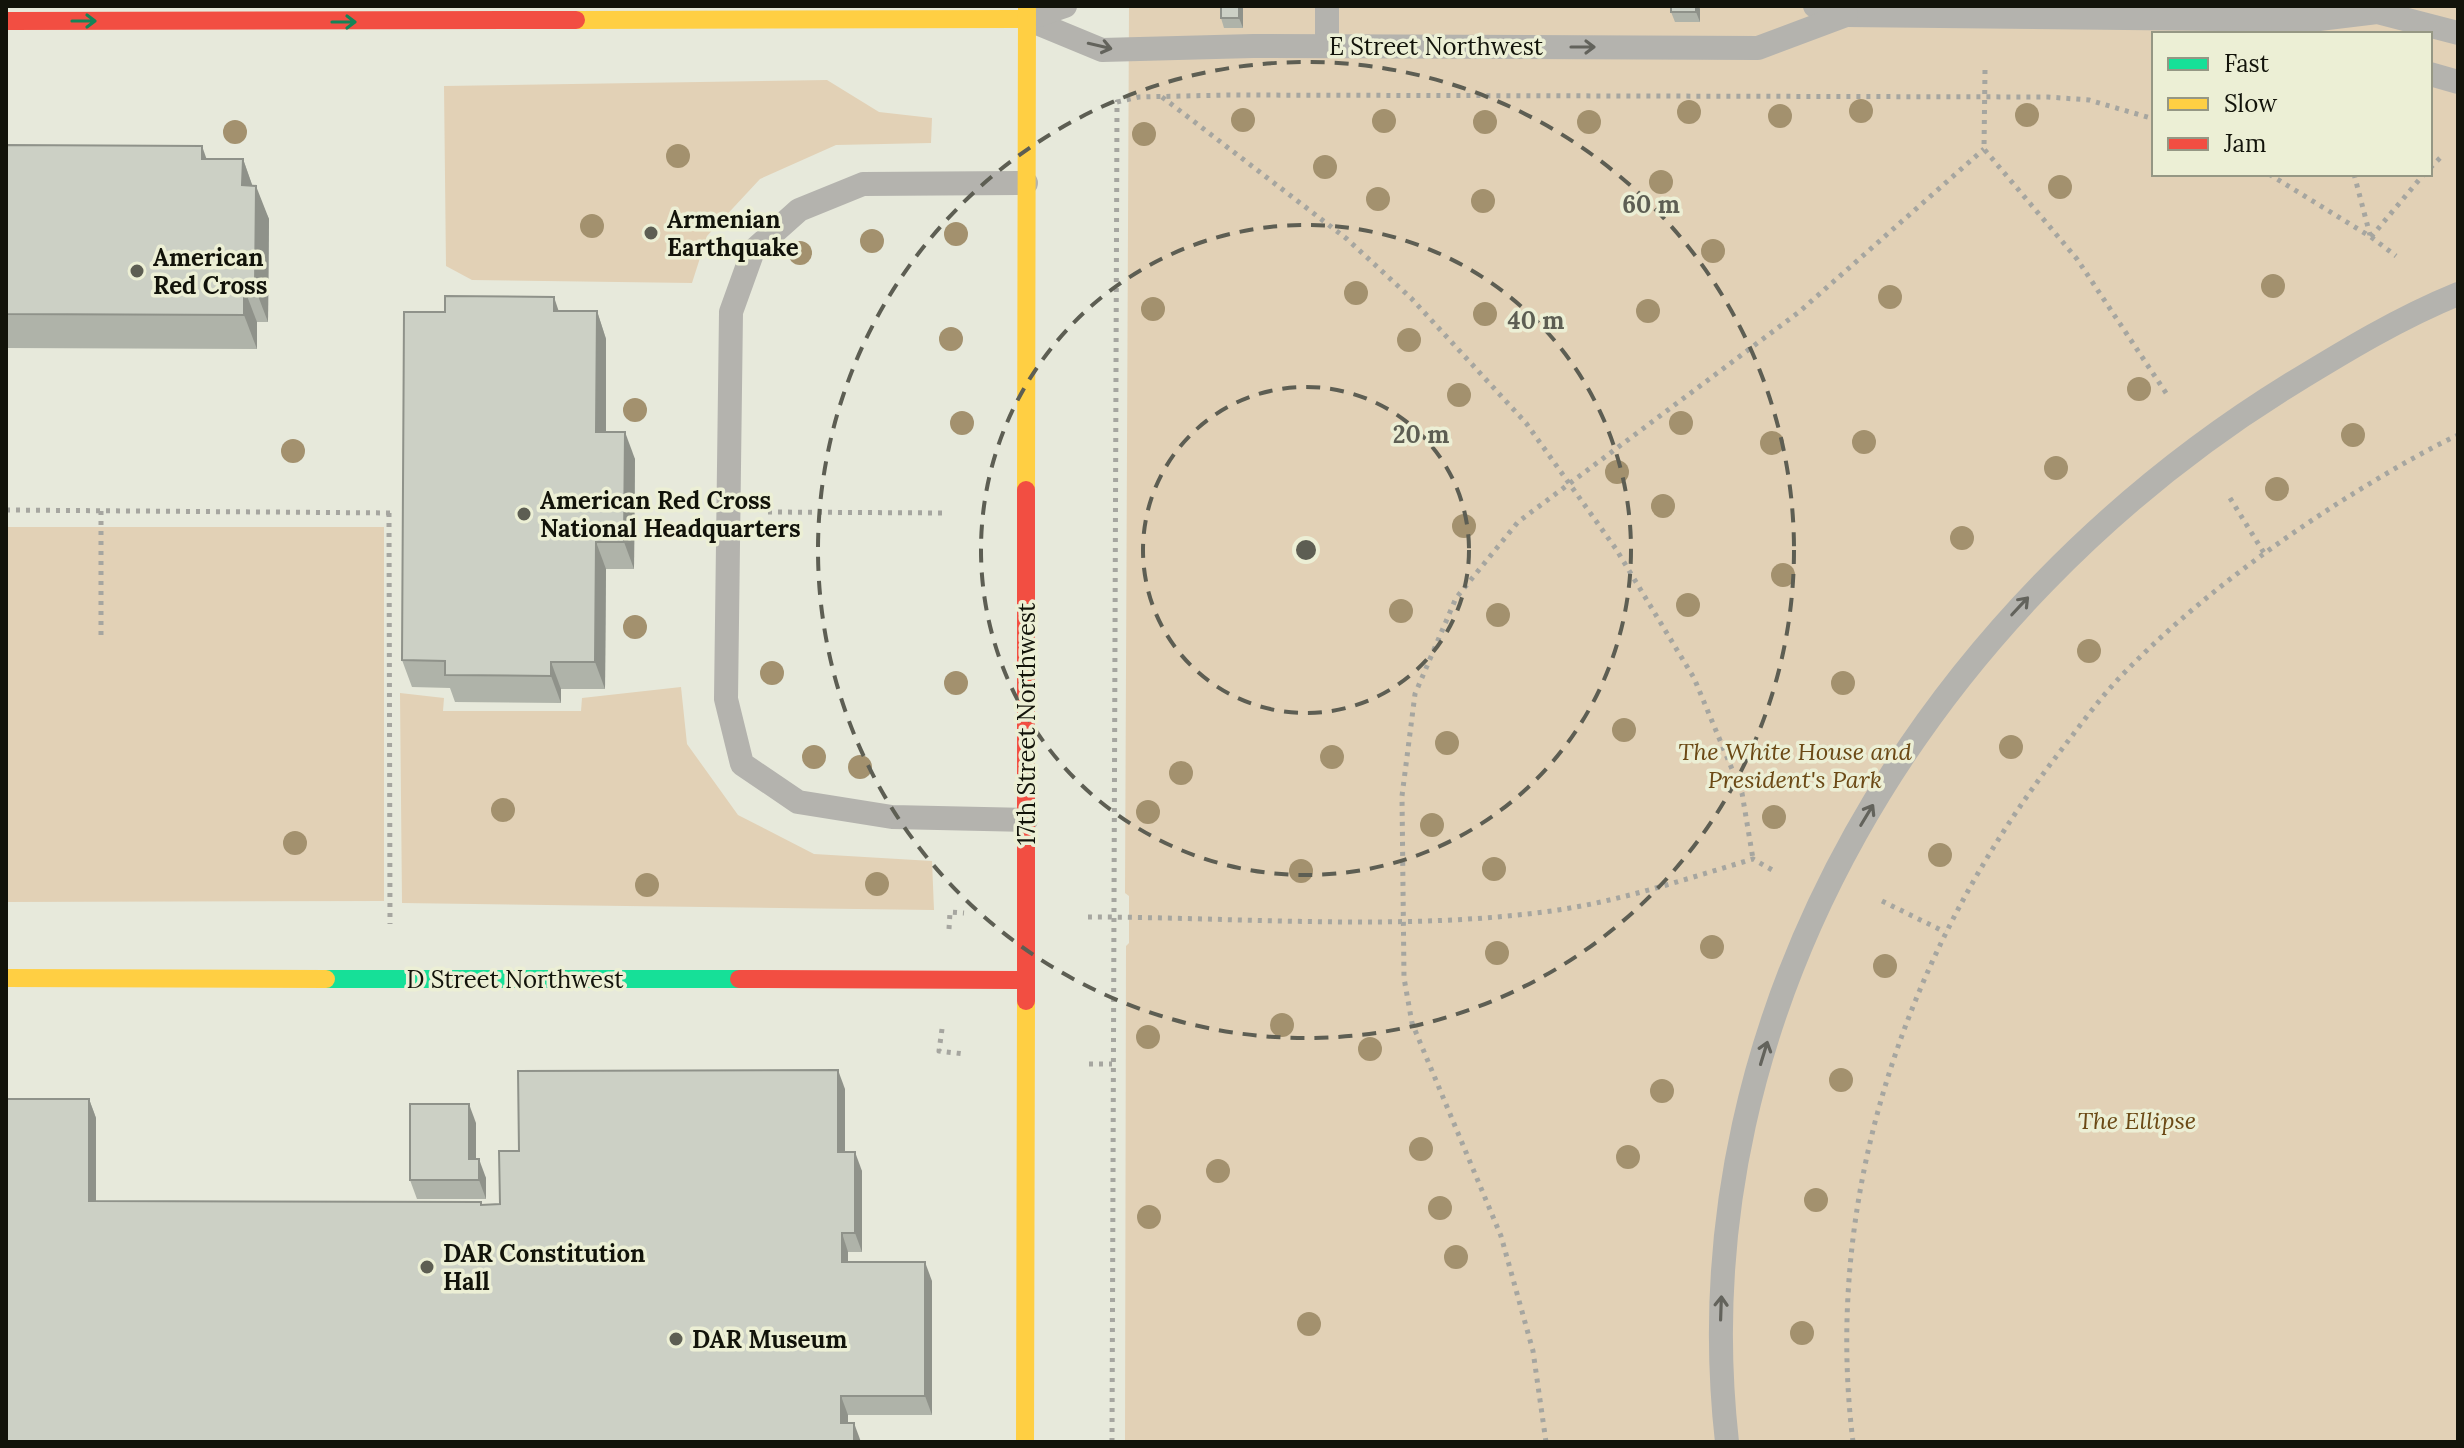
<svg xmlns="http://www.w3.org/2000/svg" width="2464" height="1448" viewBox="0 0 2464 1448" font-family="Lora,serif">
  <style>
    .green { fill: #e2d1b6; fill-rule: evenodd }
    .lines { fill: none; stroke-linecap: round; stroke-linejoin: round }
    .path { stroke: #a6a6a0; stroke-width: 5; stroke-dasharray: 4 6; stroke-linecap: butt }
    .lane { stroke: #b4b3ae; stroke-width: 24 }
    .fast { stroke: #16e098; stroke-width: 18 }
    .slow { stroke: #ffcf43; stroke-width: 18 }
    .jam { stroke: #f24e42; stroke-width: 18 }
    .tree { fill: #a3916e }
    .wall { fill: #afb3a9 }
    .shaded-wall { fill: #8f928a }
    .building { fill: #ccd0c5; stroke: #8f928a; stroke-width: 2 }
    .oneway { stroke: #148458 }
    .oneway2 { stroke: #63635c }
    .ring { fill: none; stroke: #5d5e53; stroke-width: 4; stroke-dasharray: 14 10 }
    .poi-dot { fill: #5d5e53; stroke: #ecefd5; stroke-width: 3 }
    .labels { text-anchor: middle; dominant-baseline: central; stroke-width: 7; stroke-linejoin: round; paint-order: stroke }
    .street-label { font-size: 24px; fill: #12130a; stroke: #ecefd5 }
    .poi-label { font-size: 24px; font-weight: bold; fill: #12130a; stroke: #ecefd5; text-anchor: start }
    .park-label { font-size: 24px; font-style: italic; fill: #6b4915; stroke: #ecefd5 }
    .centre { fill: #5d5e53; stroke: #ecefd5; stroke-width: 4 }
    .ring-label { font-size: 24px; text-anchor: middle; font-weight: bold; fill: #5d5e53; stroke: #ecefd5; stroke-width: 7; stroke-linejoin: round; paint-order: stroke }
  </style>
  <rect width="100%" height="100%" fill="#e7e9db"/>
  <g class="green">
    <path d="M1129 6H2458V1442H1125L1126 946 1129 943V896L1125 893ZM2154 34H2430V174H2154Z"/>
    <polygon points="827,80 879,112 932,118 931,143 836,145 760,179 707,236 692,283 472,280 446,266 444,86"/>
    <polygon points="6,527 384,527 384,901 6,902"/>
    <polygon points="681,687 687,744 738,815 814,854 932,861 934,910 402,903 400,693 444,698 443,711 581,711 582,698"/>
  </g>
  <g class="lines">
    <g class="path">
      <polyline points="1985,70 1984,149 2077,259 2168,396"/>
      <polyline points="1162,97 1347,239 1411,298 1526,423 1616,549 1694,678 1742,793 1753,859"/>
      <polyline points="2430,168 2444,154"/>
      <polyline points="2269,174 2371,237 2396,256"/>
      <polyline points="2354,174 2370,235"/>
      <polyline points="2371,237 2424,174"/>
      <polyline points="2230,498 2264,553"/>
      <polyline points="6,510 393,513"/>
      <polyline points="101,511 101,636"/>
      <polyline points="768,512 947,513"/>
      <polyline points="389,513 390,924"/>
      <polyline points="1882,901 1945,932"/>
      <path d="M1088 917C1240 917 1408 932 1558 910 1624 900 1689 878 1753 859L1774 871"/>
      <polyline points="949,929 950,912 964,913"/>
      <polyline points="942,1029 939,1051 964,1054"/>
      <polyline points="1089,1064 1112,1064"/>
      <polyline points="1112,1442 1117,102 1139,97 1228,95 2048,97 2089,100 2154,119"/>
      <polyline points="1546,1442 1533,1351 1501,1236 1412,1023 1404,978 1402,796 1415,694 1456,598 1518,522 1799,312 1984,149"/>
      <path d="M1853 1442C1822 1192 1909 945 2062 749 2082 723 2102 695 2126 671 2190 606 2266 549 2343 500 2380 477 2418 454 2458 435"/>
    </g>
    <g class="lane">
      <polyline points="1327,6 1327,46"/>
      <polyline points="1815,6 1846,15 2311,20 2377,12 2458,33"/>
      <polyline points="1027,19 1102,50 1253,46 1758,48 1846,15"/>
      <polyline points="1027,19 1065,6"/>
      <polyline points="2430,74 2458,82"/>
      <polyline points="1026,183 863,184 799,210 753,251 731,312 726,699 742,764 798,802 892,817 1026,820"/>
      <path d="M1727 1442C1678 1009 1931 606 2291 384 2345 351 2399 318 2458 294"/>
    </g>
    <polyline class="fast" points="326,979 739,979"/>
    <g class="slow">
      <polyline points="576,20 1027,19"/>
      <polyline points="1026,490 1027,6"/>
      <polyline points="6,978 326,979"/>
      <polyline points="1025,1442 1026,1001"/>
    </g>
    <g class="jam">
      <polyline points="6,21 576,20"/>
      <polyline points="739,979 1025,980"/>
      <polyline points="1026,1001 1026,490"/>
    </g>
  </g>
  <g class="tree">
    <circle cx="1861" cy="111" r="12"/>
    <circle cx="1689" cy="112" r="12"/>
    <circle cx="2027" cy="115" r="12"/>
    <circle cx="1780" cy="116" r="12"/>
    <circle cx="1243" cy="120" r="12"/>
    <circle cx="1384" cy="121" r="12"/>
    <circle cx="1485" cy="122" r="12"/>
    <circle cx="1589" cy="122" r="12"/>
    <circle cx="235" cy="132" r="12"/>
    <circle cx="1144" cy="134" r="12"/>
    <circle cx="678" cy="156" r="12"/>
    <circle cx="1325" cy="167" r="12"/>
    <circle cx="1661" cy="182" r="12"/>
    <circle cx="2060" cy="187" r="12"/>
    <circle cx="1378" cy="199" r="12"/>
    <circle cx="1483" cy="201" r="12"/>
    <circle cx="592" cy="226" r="12"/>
    <circle cx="956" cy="234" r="12"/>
    <circle cx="872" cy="241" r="12"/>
    <circle cx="1713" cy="251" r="12"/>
    <circle cx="800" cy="253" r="12"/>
    <circle cx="2273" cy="286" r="12"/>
    <circle cx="1356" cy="293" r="12"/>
    <circle cx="1890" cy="297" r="12"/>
    <circle cx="1153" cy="309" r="12"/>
    <circle cx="1648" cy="311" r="12"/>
    <circle cx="1485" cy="314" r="12"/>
    <circle cx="951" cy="339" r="12"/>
    <circle cx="1409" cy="340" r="12"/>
    <circle cx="2139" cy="389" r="12"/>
    <circle cx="1459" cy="395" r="12"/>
    <circle cx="635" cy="410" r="12"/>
    <circle cx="962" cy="423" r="12"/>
    <circle cx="1681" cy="423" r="12"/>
    <circle cx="2353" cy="435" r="12"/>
    <circle cx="1864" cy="442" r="12"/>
    <circle cx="1772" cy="443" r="12"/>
    <circle cx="293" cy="451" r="12"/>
    <circle cx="2056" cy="468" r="12"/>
    <circle cx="1617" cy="472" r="12"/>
    <circle cx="2277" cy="489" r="12"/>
    <circle cx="1663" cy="506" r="12"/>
    <circle cx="1464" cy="526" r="12"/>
    <circle cx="1962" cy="538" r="12"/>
    <circle cx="1783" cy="575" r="12"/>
    <circle cx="1688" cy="605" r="12"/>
    <circle cx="1401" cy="611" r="12"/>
    <circle cx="1498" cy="615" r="12"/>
    <circle cx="635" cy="627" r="12"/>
    <circle cx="2089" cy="651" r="12"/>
    <circle cx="772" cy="673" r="12"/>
    <circle cx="956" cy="683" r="12"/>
    <circle cx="1843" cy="683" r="12"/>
    <circle cx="1624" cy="730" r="12"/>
    <circle cx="1447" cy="743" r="12"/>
    <circle cx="2011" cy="747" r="12"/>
    <circle cx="814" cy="757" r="12"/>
    <circle cx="1332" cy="757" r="12"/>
    <circle cx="860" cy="767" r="12"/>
    <circle cx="1181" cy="773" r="12"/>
    <circle cx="503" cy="810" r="12"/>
    <circle cx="1148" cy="812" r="12"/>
    <circle cx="1774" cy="817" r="12"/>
    <circle cx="1432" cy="825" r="12"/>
    <circle cx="295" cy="843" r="12"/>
    <circle cx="1940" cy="855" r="12"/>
    <circle cx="1494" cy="869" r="12"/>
    <circle cx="1301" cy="871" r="12"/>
    <circle cx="877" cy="884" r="12"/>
    <circle cx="647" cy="885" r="12"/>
    <circle cx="1712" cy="947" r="12"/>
    <circle cx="1497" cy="953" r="12"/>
    <circle cx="1885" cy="966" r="12"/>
    <circle cx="1282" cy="1025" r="12"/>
    <circle cx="1148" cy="1037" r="12"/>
    <circle cx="1370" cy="1049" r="12"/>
    <circle cx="1841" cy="1080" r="12"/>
    <circle cx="1662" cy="1091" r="12"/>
    <circle cx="1421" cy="1149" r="12"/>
    <circle cx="1628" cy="1157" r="12"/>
    <circle cx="1218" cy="1171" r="12"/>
    <circle cx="1816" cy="1200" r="12"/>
    <circle cx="1440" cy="1208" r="12"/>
    <circle cx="1149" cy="1217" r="12"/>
    <circle cx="1456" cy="1257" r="12"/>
    <circle cx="1309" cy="1324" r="12"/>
    <circle cx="1802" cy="1333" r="12"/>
  </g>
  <g class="wall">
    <polygon points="1243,6 1243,28 1224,28 1221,18"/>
    <polygon points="1700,9 1700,22 1675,22 1671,12"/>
    <polygon points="6,145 207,159 243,159 252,185 269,219 268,322 257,322 257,349 6,348"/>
    <polygon points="559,311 597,311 606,339 606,432 635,459 634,569 606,569 605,689 561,689 561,703 455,702 450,688 412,687 402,660"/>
    <polygon points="845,1089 845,1152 862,1171 862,1252 848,1252 848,1262 932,1281 932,1415 848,1415 848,1423 861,1442 6,1442 89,1099 96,1118 96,1201 482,1205 500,1204 519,1151"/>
    <polygon points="476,1123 476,1159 486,1178 486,1199 417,1199 410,1180"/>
  </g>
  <g class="shaded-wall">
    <polygon points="1239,6 1243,6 1243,28 1239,18"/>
    <polygon points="1696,6 1699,6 1700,9 1700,22 1696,12"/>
    <polygon points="202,146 214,180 202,159"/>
    <polygon points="243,159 255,193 242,185"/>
    <polygon points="256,186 269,219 268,322 255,288"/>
    <polygon points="244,288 257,322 257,349 244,315"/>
    <polygon points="554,297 563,324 554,311"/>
    <polygon points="597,311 606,339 606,459 596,432"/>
    <polygon points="625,432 635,459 634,569 624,542"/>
    <polygon points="596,542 606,569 605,689 595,662"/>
    <polygon points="551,662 561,689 561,703 551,676"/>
    <polygon points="838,1070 845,1089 845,1171 838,1152"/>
    <polygon points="89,1099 96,1118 96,1220 89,1201"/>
    <polygon points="469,1104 476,1123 476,1178 469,1159"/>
    <polygon points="855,1152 862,1171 862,1252 855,1233"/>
    <polygon points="479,1159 486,1178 486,1199 479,1180"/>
    <polygon points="842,1233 848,1252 848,1281 842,1262"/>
    <polygon points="925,1262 932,1281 932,1415 925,1396"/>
    <polygon points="841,1396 848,1415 848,1442 841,1423"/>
    <polygon points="854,1423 861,1442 854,1442"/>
  </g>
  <g class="building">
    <rect x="1221" y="6" width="18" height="12"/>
    <rect x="1671" y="6" width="25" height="6"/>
    <polygon points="6,145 202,146 202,159 243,159 242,185 256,186 255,288 244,288 244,315 6,314"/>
    <polygon points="445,296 554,297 554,311 597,311 596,432 625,432 624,542 596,542 595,662 551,662 551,676 445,675 445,661 402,660 404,312 445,312"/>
    <polygon points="838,1070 838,1152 855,1152 855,1233 842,1233 842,1262 925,1262 925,1396 841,1396 841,1423 854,1423 854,1442 6,1442 6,1099 89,1099 89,1201 481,1202 481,1205 500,1204 499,1151 519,1151 518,1071"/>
    <polygon points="410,1104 469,1104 469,1159 479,1159 479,1180 410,1180"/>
  </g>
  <defs><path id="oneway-shaft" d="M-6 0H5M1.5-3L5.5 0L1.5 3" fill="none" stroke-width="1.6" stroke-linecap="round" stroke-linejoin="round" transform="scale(2)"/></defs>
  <g class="oneway">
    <use href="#oneway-shaft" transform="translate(84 21)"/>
    <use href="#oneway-shaft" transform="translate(344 22)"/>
  </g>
  <g class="oneway2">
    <use href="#oneway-shaft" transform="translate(1100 46) rotate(13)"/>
    <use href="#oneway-shaft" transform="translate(1583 47)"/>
    <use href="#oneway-shaft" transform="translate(2020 606) rotate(-47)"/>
    <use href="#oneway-shaft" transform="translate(1867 815) rotate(-59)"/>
    <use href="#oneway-shaft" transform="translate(1764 1053) rotate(-73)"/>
    <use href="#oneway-shaft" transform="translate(1721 1308) rotate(-88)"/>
  </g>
  <g class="ring">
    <circle cx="1306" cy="550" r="163"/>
    <circle cx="1306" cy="550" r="325"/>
    <circle cx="1306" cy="550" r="488"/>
  </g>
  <g class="poi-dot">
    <circle cx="651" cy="233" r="8"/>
    <circle cx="137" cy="271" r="8"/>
    <circle cx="524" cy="514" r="8"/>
    <circle cx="427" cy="1267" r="8"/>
    <circle cx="676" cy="1339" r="8"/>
  </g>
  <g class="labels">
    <g class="street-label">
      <text x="1436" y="46">E Street Northwest</text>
      <text transform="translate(1026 724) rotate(-90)">17th Street Northwest</text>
      <text x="515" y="979">D Street Northwest</text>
    </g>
    <g class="poi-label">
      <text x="667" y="219">Armenian<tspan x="667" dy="28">Earthquake</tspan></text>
      <text x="153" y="257">American<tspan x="153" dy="28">Red Cross</tspan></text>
      <text x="540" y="500">American Red Cross<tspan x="540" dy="28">National Headquarters</tspan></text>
      <text x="443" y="1253">DAR Constitution<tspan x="443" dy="28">Hall</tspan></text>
      <text x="692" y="1339">DAR Museum</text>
    </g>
    <g class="park-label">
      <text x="1795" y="751">The White House and<tspan x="1795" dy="28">President's Park</tspan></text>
      <text x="2137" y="1120">The Ellipse</text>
    </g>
  </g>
  <circle cx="1306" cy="550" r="12" class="centre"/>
  <g class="ring-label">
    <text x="1651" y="213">60 m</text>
    <text x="1536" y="329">40 m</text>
    <text x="1421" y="443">20 m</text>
  </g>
  <rect width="2464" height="1448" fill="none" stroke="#12130a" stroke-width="16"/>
  <rect x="2152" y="32" width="280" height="144" fill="#ecefd5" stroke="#959784" stroke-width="2"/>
  <rect x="2168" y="58" width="40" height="12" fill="#16e098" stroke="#959784" stroke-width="2"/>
  <text x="2224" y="72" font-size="24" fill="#12130a">Fast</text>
  <rect x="2168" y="98" width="40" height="12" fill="#ffcf43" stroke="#959784" stroke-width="2"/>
  <text x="2224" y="112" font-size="24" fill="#12130a">Slow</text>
  <rect x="2168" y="138" width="40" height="12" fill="#f24e42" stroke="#959784" stroke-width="2"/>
  <text x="2224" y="152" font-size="24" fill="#12130a">Jam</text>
</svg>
